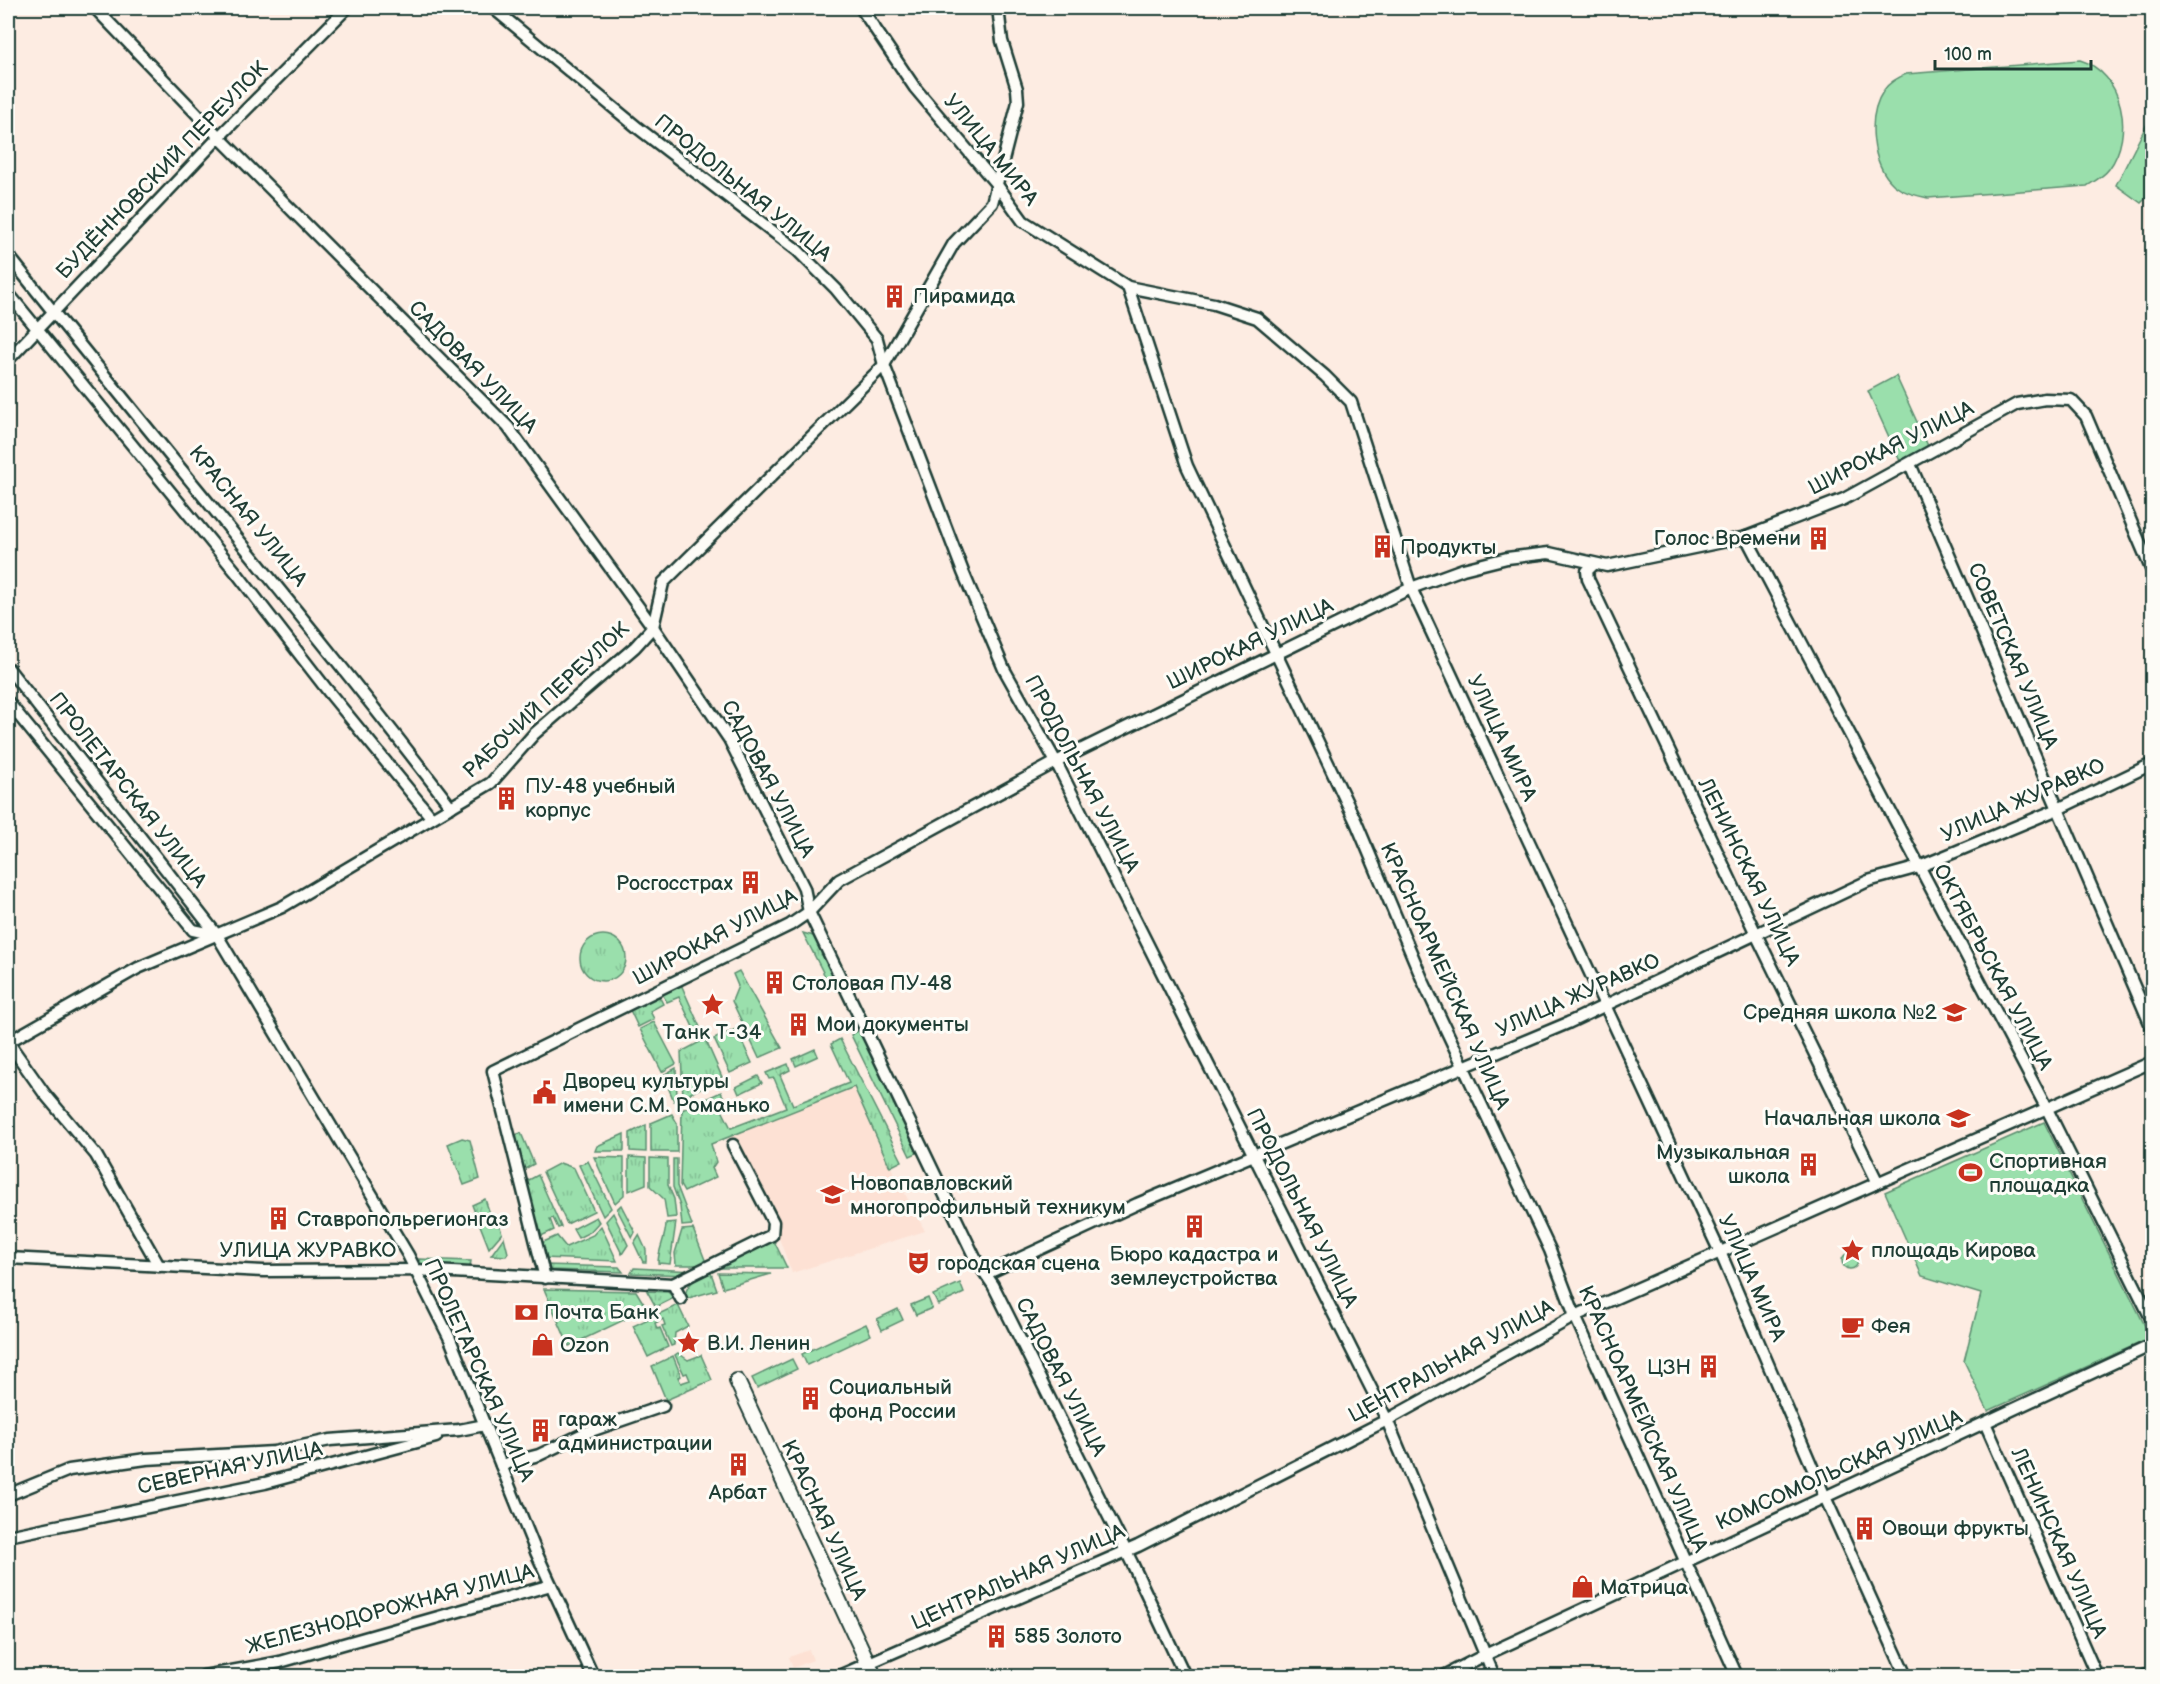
<svg xmlns="http://www.w3.org/2000/svg" width="2160" height="1684" viewBox="0 0 2160 1684" font-family="'Balsamiq Sans',sans-serif">
  <style>
    .built { fill: #fde1d4 }
    .grass { fill: url(#grass-tufts); stroke: #5c8e70; stroke-width: 1.5 }
    .park { fill: #9adfac; stroke: #5c8e70; stroke-width: 1.5 }
    .lines { fill: none; stroke-linecap: round; stroke-linejoin: round }
    .minor-casing { stroke: #1f3d34; stroke-width: 15 }
    .tertiary-casing { stroke: #1f3d34; stroke-width: 18 }
    .minor { stroke: #fdfcf7; stroke-width: 10 }
    .tertiary { stroke: #fdfcf7; stroke-width: 14 }
    .labels { text-anchor: middle; dominant-baseline: central; stroke-width: 6; stroke-linejoin: round; paint-order: stroke }
    .street-label { font-size: 21px; fill: #1f3d34; stroke: #fdfcf7 }
    .poi-label { font-size: 21px; fill: #1f3d34; stroke: #fdfcf7; text-anchor: start }
  </style>
  <defs>
    <pattern id="grass-tufts" width="24" height="20" patternUnits="userSpaceOnUse" patternTransform="scale(1.5)"><rect width="24" height="20" fill="#9adfac"/><path d="M3 7l-1-3M5 7V3M7 7l1-3M15 17l-1-3M17 17v-4M19 17l1-3" fill="none" stroke="#84c095"/></pattern>
  </defs>
  <rect width="100%" height="100%" fill="#fdece2"/>
  <filter id="ink" filterUnits="userSpaceOnUse"><feTurbulence type="fractalNoise" baseFrequency=".0167" numOctaves="2"/><feDisplacementMap in="SourceGraphic" scale="12" xChannelSelector="R" yChannelSelector="G"/><feConvolveMatrix kernelMatrix="1 2 1 2 8 2 1 2 1" color-interpolation-filters="sRGB"/></filter>
  <g filter="url(#ink)">
    <g class="built">
      <polygon points="854,1087 879,1145 925,1231 792,1273 773,1222 729,1137"/>
      <polygon points="809,1650 813,1660 793,1668 789,1657"/>
    </g>
    <g class="grass">
      <polygon points="803,933 817,937 835,974 826,978"/>
      <circle cx="603" cy="958" r="23"/>
      <polygon points="739,971 782,1048 759,1058 732,1001 738,986 733,974"/>
      <polygon points="680,982 722,1077 683,1097 681,1052 700,1042 679,997 667,1002 662,994 664,989"/>
      <polygon points="655,994 659,996 663,1004 650,1011 654,1019 638,1027 630,1010 632,1006"/>
      <polygon points="654,1022 676,1064 662,1072 640,1029"/>
      <polygon points="736,1029 752,1063 730,1073 714,1039"/>
      <polygon points="861,1029 919,1152 910,1156 851,1035"/>
      <polygon points="840,1039 902,1161 890,1167 854,1087 711,1144 716,1162 712,1168 716,1177 684,1192 680,1185 682,1110 721,1092 725,1100 719,1104 731,1128 786,1107 774,1078 769,1079 766,1073 788,1064 790,1070 780,1075 793,1105 849,1083 831,1044"/>
      <polygon points="815,1049 818,1056 796,1066 793,1059"/>
      <polygon points="676,1068 677,1100 674,1101 663,1075"/>
      <polygon points="758,1076 762,1083 739,1094 736,1087"/>
      <polygon points="672,1114 677,1123 677,1152 651,1152 651,1123"/>
      <polygon points="646,1125 646,1152 630,1151 630,1133"/>
      <polygon points="521,1133 534,1164 523,1170 512,1136"/>
      <polygon points="624,1134 624,1151 595,1151 597,1146"/>
      <polygon points="462,1138 470,1140 480,1179 464,1185 448,1144"/>
      <polygon points="594,1157 624,1158 624,1195 615,1203"/>
      <polygon points="629,1157 646,1158 646,1184 629,1191"/>
      <polygon points="650,1158 668,1159 668,1185 674,1199 676,1217 667,1218 664,1199 650,1186"/>
      <polygon points="673,1159 677,1159 677,1186 692,1225 682,1226 680,1206 673,1187"/>
      <polygon points="588,1161 611,1208 603,1216 579,1165"/>
      <polygon points="560,1163 574,1168 594,1211 567,1224 543,1172"/>
      <polygon points="538,1175 561,1227 558,1228 553,1218 550,1219 554,1230 539,1237 527,1181"/>
      <polygon points="485,1199 492,1220 500,1227 502,1233 489,1248 472,1205"/>
      <polygon points="621,1205 635,1232 632,1238 617,1209"/>
      <polygon points="613,1213 628,1245 622,1254 606,1221"/>
      <polygon points="596,1217 599,1222 590,1232 578,1238 573,1229"/>
      <path d="M676 1222 670 1264 658 1263C658 1249 666 1238 666 1223Z"/>
      <polygon points="601,1226 617,1261 543,1258 539,1244 557,1236 566,1247 593,1235"/>
      <polygon points="693,1229 707,1265 676,1265 675,1253 682,1230"/>
      <polygon points="639,1235 646,1250 646,1262 643,1262 634,1243"/>
      <polygon points="504,1237 508,1253 506,1256 491,1255"/>
      <polygon points="774,1241 787,1268 717,1268"/>
      <circle cx="1850" cy="1261" r="8"/>
      <polygon points="419,1259 471,1261 470,1267 422,1265"/>
      <polygon points="545,1265 619,1267 623,1272 549,1270"/>
      <polygon points="634,1268 693,1271 687,1275 631,1273"/>
      <path d="M711 1273 717 1290 685 1299C685 1282 698 1278 711 1273Z"/>
      <polygon points="718,1273 771,1274 723,1288"/>
      <polygon points="960,1283 964,1293 938,1305 933,1295"/>
      <polygon points="544,1289 636,1291 647,1309 569,1346"/>
      <polygon points="647,1291 668,1292 674,1298 656,1307"/>
      <polygon points="928,1298 932,1308 916,1315 911,1305"/>
      <polygon points="678,1305 688,1326 675,1333 674,1345 671,1346 662,1326 665,1325 663,1319 655,1323 657,1329 660,1328 668,1347 648,1357 633,1326"/>
      <polygon points="898,1309 903,1320 882,1330 877,1319"/>
      <polygon points="866,1324 871,1335 807,1365 802,1354"/>
      <polygon points="678,1353 688,1360 701,1355 712,1380 666,1400 652,1366 673,1356 681,1376 678,1377 681,1383 690,1380 687,1373 684,1374 675,1355"/>
      <polygon points="792,1359 797,1369 757,1388 752,1378"/>
    </g>
    <g class="park">
      <path d="M2080 60C2123 73 2135 134 2109 169 2104 176 2095 181 2087 186L1928 198C1915 195 1904 193 1894 185 1871 164 1866 116 1884 90 1889 82 1898 78 1906 74Z"/>
      <polygon points="2152,114 2152,192 2141,203 2116,185"/>
      <polygon points="1896,376 1928,446 1900,461 1868,391"/>
      <polygon points="2044,1122 2151,1338 1988,1411 1964,1361 1981,1294 1922,1276 1885,1192"/>
    </g>
    <g class="lines">
      <defs>
        <g id="minor">
          <polyline points="95,8 219,137 508,427 653,627 729,739 804,888 809,912 976,1260 993,1285 1132,1563 1185,1676"/>
          <polyline points="493,8 638,128 797,250 836,289 877,339 884,365 963,572 1004,669 1056,762 1387,1420 1494,1676"/>
          <polyline points="861,8 915,88 997,185 1023,221 1128,287 1214,304 1257,318 1325,376 1351,402 1411,588 1724,1261 1825,1497 1906,1676"/>
          <path d="M8 255C154 440 308 619 451 807"/>
          <polyline points="1128,287 1187,466 1356,822 1423,981 1550,1250 1575,1316 1737,1676"/>
          <polyline points="8,293 235,571 328,691 431,817"/>
          <polyline points="8,360 219,137 347,8"/>
          <polyline points="1910,464 2152,1028"/>
          <polyline points="1746,537 2047,1109 2152,1320"/>
          <polyline points="1593,565 1587,571 1588,579 1756,934 1877,1181"/>
          <polyline points="8,668 217,935 193,930 8,702"/>
          <polyline points="217,935 408,1255 450,1339 536,1552 593,1676"/>
          <polyline points="8,1042 138,968 282,907 491,783 534,734 635,647 653,627 663,583 884,365 954,243 992,203 1018,102 1017,89 1002,41 998,8"/>
          <polyline points="8,1042 44,1093 96,1155 159,1266"/>
          <polyline points="8,1258 264,1271 415,1270 673,1284 772,1235 773,1222 733,1145"/>
          <polyline points="986,1274 1137,1204 1568,1023 1868,881 1919,867 2058,809 2152,764"/>
          <polyline points="545,1278 493,1071 790,925 809,912 839,880 1056,762 1411,588 1463,569 1507,558 1549,553 1607,566 1746,537 1844,499 2017,404 2045,399 2071,400 2086,416 2152,571"/>
          <polyline points="673,1284 681,1299"/>
          <polyline points="1986,1425 2097,1676"/>
          <polyline points="501,1465 539,1455 585,1433 663,1406"/>
          <polyline points="8,1495 69,1470 146,1459 274,1452 330,1440 459,1430 485,1425"/>
          <polyline points="8,1536 265,1483 436,1437"/>
          <polyline points="204,1676 280,1662 551,1585"/>
          <polyline points="839,1676 1138,1546 1387,1420 1575,1316 2152,1062"/>
          <polyline points="1444,1676 1485,1655 2152,1345"/>
          <polyline points="2143,1676 2152,1673"/>
        </g>
        <polyline id="tertiary" points="737,1381 874,1676"/>
      </defs>
      <use href="#minor" class="minor-casing"/>
      <use href="#tertiary" class="tertiary-casing"/>
      <use href="#minor" class="minor"/>
      <use href="#tertiary" class="tertiary"/>
    </g>
  </g>
  <defs>
    <symbol id="building-bare" viewBox="-9 -9 18 18"><path d="M-4-6H4V6H1V3H-1V6H-4ZM-2.5-4.3h1.7v1.8h-1.7ZM.8-4.3h1.7v1.8H.8ZM-2.5-1h1.7V.8h-1.7ZM.8-1h1.7V.8H.8Z" fill="#c8321e" stroke="#fdfcf7" stroke-width="2.5" paint-order="stroke"/></symbol>
    <symbol id="sight-bare" viewBox="-9 -9 18 18"><path d="M0-6L1.8-2.2L6-1.7L2.9 1.2L3.7 5.4L0 3.3L-3.7 5.4L-2.9 1.2L-6-1.7L-1.8-2.2Z" fill="#c8321e" stroke="#fdfcf7" stroke-width="2.5" paint-order="stroke"/></symbol>
    <symbol id="school-bare" viewBox="-9 -9 18 18"><path d="M0-5L7-2L0 1L-7-2ZM-4 1L0 2.5L4 1V4Q0 6-4 4Z" fill="#c8321e" stroke="#fdfcf7" stroke-width="2.5" paint-order="stroke"/></symbol>
    <symbol id="civic-bare" viewBox="-9 -9 18 18"><path d="M-.6-6.5H3V-4.5H.6V-3L4-1V1h2V6H-6V1h2V-1L-.6-3ZM-1.2 2.5V6h2.4V2.5Z" fill="#c8321e" stroke="#fdfcf7" stroke-width="2.5" paint-order="stroke"/></symbol>
    <symbol id="stadium-bare" viewBox="-9 -9 18 18"><path d="M0-5a6.5 5 0 1 0 0 10a6.5 5 0 1 0 0-10ZM-3.5-1.8h7v3.6h-7Z" fill="#c8321e" stroke="#fdfcf7" stroke-width="2.5" paint-order="stroke"/></symbol>
    <symbol id="university-bare" viewBox="-9 -9 18 18"><path d="M0-5L7-2L0 1L-7-2ZM-4 1L0 2.5L4 1V4Q0 6-4 4Z" fill="#c8321e" stroke="#fdfcf7" stroke-width="2.5" paint-order="stroke"/></symbol>
    <symbol id="theatre-bare" viewBox="-9 -9 18 18"><path d="M-5-5.5Q0-4 5-5.5V0Q5 5 0 6Q-5 5-5 0ZM-3.3-2.5H-1v1.5H-3.3ZM1-2.5H3.3v1.5H1ZM-2.8 1Q0 5.5 2.8 1Z" fill="#c8321e" stroke="#fdfcf7" stroke-width="2.5" paint-order="stroke"/></symbol>
    <symbol id="bank-bare" viewBox="-9 -9 18 18"><path d="M-6-4H6V4H-6ZM0-2.3a2.3 2.3 0 1 0 0 4.6a2.3 2.3 0 1 0 0-4.6Z" fill="#c8321e" stroke="#fdfcf7" stroke-width="2.5" paint-order="stroke"/></symbol>
    <symbol id="cafe-bare" viewBox="-9 -9 18 18"><path d="M-5.5-4.5H6V0H3Q3 3.5 0 3.5H-2.5Q-5.5 3.5-5.5 0ZM3-3.2v2h1.7v-2ZM-6 4.5H4V6H-6Z" fill="#c8321e" stroke="#fdfcf7" stroke-width="2.5" paint-order="stroke"/></symbol>
    <symbol id="shop-bare" viewBox="-9 -9 18 18"><path d="M-5-2.5h2.3a2.7 3.5 0 0 1 5.4 0H5L5.5 6h-11ZM-1.5-2.5h3a1.5 2.3 0 0 0-3 0Z" fill="#c8321e" stroke="#fdfcf7" stroke-width="2.5" paint-order="stroke"/></symbol>
  </defs>
  <g fill-rule="evenodd">
    <use href="#building-bare" x="878" y="280" width="33" height="33"/>
    <use href="#building-bare" x="1802" y="522" width="33" height="33"/>
    <use href="#building-bare" x="1366" y="530" width="33" height="33"/>
    <use href="#building-bare" x="490" y="782" width="33" height="33"/>
    <use href="#building-bare" x="734" y="866" width="33" height="33"/>
    <use href="#building-bare" x="758" y="966" width="33" height="33"/>
    <use href="#sight-bare" x="696" y="988" width="33" height="33"/>
    <use href="#school-bare" x="1938" y="996" width="33" height="33"/>
    <use href="#building-bare" x="782" y="1008" width="33" height="33"/>
    <use href="#civic-bare" x="528" y="1076" width="33" height="33"/>
    <use href="#school-bare" x="1942" y="1102" width="33" height="33"/>
    <use href="#building-bare" x="1792" y="1148" width="33" height="33"/>
    <use href="#stadium-bare" x="1954" y="1156" width="33" height="33"/>
    <use href="#university-bare" x="816" y="1178" width="33" height="33"/>
    <use href="#building-bare" x="262" y="1202" width="33" height="33"/>
    <use href="#building-bare" x="1178" y="1210" width="33" height="33"/>
    <use href="#sight-bare" x="1836" y="1234" width="33" height="33"/>
    <use href="#theatre-bare" x="902" y="1246" width="33" height="33"/>
    <use href="#bank-bare" x="510" y="1296" width="33" height="33"/>
    <use href="#cafe-bare" x="1836" y="1310" width="33" height="33"/>
    <use href="#sight-bare" x="672" y="1326" width="33" height="33"/>
    <use href="#shop-bare" x="526" y="1328" width="33" height="33"/>
    <use href="#building-bare" x="1692" y="1350" width="33" height="33"/>
    <use href="#building-bare" x="794" y="1382" width="33" height="33"/>
    <use href="#building-bare" x="524" y="1414" width="33" height="33"/>
    <use href="#building-bare" x="722" y="1448" width="33" height="33"/>
    <use href="#building-bare" x="1848" y="1512" width="33" height="33"/>
    <use href="#shop-bare" x="1566" y="1570" width="33" height="33"/>
    <use href="#building-bare" x="980" y="1620" width="33" height="33"/>
  </g>
  <g class="labels">
    <g class="street-label">
      <text transform="translate(991 150) rotate(51)">УЛИЦА МИРА</text>
      <text transform="translate(162 170) rotate(-46)">БУДЁННОВСКИЙ ПЕРЕУЛОК</text>
      <text transform="translate(743 188) rotate(39)">ПРОДОЛЬНАЯ УЛИЦА</text>
      <text transform="translate(473 367) rotate(46)">САДОВАЯ УЛИЦА</text>
      <text transform="translate(1891 448) rotate(-27)">ШИРОКАЯ УЛИЦА</text>
      <text transform="translate(248 516) rotate(51)">КРАСНАЯ УЛИЦА</text>
      <text transform="translate(1250 644) rotate(-26)">ШИРОКАЯ УЛИЦА</text>
      <text transform="translate(2013 656) rotate(67)">СОВЕТСКАЯ УЛИЦА</text>
      <text transform="translate(546 700) rotate(-43)">РАБОЧИЙ ПЕРЕУЛОК</text>
      <text transform="translate(1502 738) rotate(65)">УЛИЦА МИРА</text>
      <text transform="translate(1082 774) rotate(62)">ПРОДОЛЬНАЯ УЛИЦА</text>
      <text transform="translate(768 779) rotate(62)">САДОВАЯ УЛИЦА</text>
      <text transform="translate(128 790) rotate(52)">ПРОЛЕТАРСКАЯ УЛИЦА</text>
      <text transform="translate(2023 800) rotate(-24)">УЛИЦА ЖУРАВКО</text>
      <text transform="translate(1749 872) rotate(64)">ЛЕНИНСКАЯ УЛИЦА</text>
      <text transform="translate(715 937) rotate(-28)">ШИРОКАЯ УЛИЦА</text>
      <text transform="translate(1993 967) rotate(62)">ОКТЯБРЬСКАЯ УЛИЦА</text>
      <text transform="translate(1445 976) rotate(66)">КРАСНОАРМЕЙСКАЯ УЛИЦА</text>
      <text transform="translate(1578 995) rotate(-24)">УЛИЦА ЖУРАВКО</text>
      <text transform="translate(1302 1208) rotate(63)">ПРОДОЛЬНАЯ УЛИЦА</text>
      <text x="308" y="1250">УЛИЦА ЖУРАВКО</text>
      <text transform="translate(1752 1278) rotate(66)">УЛИЦА МИРА</text>
      <text transform="translate(1451 1361) rotate(-29)">ЦЕНТРАЛЬНАЯ УЛИЦА</text>
      <text transform="translate(479 1370) rotate(66)">ПРОЛЕТАРСКАЯ УЛИЦА</text>
      <text transform="translate(1061 1377) rotate(63)">САДОВАЯ УЛИЦА</text>
      <text transform="translate(1643 1419) rotate(66)">КРАСНОАРМЕЙСКАЯ УЛИЦА</text>
      <text transform="translate(230 1468) rotate(-12)">СЕВЕРНАЯ УЛИЦА</text>
      <text transform="translate(1839 1470) rotate(-24)">КОМСОМОЛЬСКАЯ УЛИЦА</text>
      <text transform="translate(824 1520) rotate(65)">КРАСНАЯ УЛИЦА</text>
      <text transform="translate(2059 1543) rotate(66)">ЛЕНИНСКАЯ УЛИЦА</text>
      <text transform="translate(1018 1577) rotate(-24)">ЦЕНТРАЛЬНАЯ УЛИЦА</text>
      <text transform="translate(390 1609) rotate(-15)">ЖЕЛЕЗНОДОРОЖНАЯ УЛИЦА</text>
    </g>
    <g class="poi-label">
      <text x="913" y="296">Пирамида</text>
      <text x="1801" y="538" text-anchor="end">Голос Времени</text>
      <text x="1400" y="547">Продукты</text>
      <text x="525" y="786">ПУ-48 учебный<tspan x="525" dy="24">корпус</tspan></text>
      <text x="733" y="883" text-anchor="end">Росгосстрах</text>
      <text x="792" y="983">Столовая ПУ-48</text>
      <text x="1937" y="1012" text-anchor="end">Средняя школа №2</text>
      <text x="816" y="1024">Мои документы</text>
      <text x="712" y="1032" text-anchor="middle">Танк Т-34</text>
      <text x="563" y="1081">Дворец культуры<tspan x="563" dy="24">имени С.М. Романько</tspan></text>
      <text x="1941" y="1118" text-anchor="end">Начальная школа</text>
      <text x="1790" y="1152" text-anchor="end">Музыкальная<tspan x="1790" dy="24">школа</tspan></text>
      <text x="1989" y="1161">Cпортивная<tspan x="1989" dy="24">площадка</tspan></text>
      <text x="850" y="1183">Новопавловский<tspan x="850" dy="24">многопрофильный техникум</tspan></text>
      <text x="297" y="1219">Ставропольрегионгаз</text>
      <text x="1871" y="1250">площадь Кирова</text>
      <text x="1194" y="1254" text-anchor="middle">Бюро кадастра и<tspan x="1194" dy="24">землеустройства</tspan></text>
      <text x="937" y="1263">городская сцена</text>
      <text x="544" y="1312">Почта Банк</text>
      <text x="1871" y="1326">Фея</text>
      <text x="707" y="1343">В.И. Ленин</text>
      <text x="560" y="1345">Ozon</text>
      <text x="1691" y="1367" text-anchor="end">ЦЗН</text>
      <text x="829" y="1387">Социальный<tspan x="829" dy="24">фонд России</tspan></text>
      <text x="558" y="1419">гараж<tspan x="558" dy="24">администрации</tspan></text>
      <text x="738" y="1492" text-anchor="middle">Арбат</text>
      <text x="1882" y="1528">Овощи фрукты</text>
      <text x="1600" y="1587">Матрица</text>
      <text x="1014" y="1636">585 Золото</text>
    </g>
  </g>
  <rect width="2160" height="1684" fill="none" stroke="#fdfcf7" stroke-width="30"/>
  <rect x="15" y="15" width="2130" height="1654" fill="none" stroke="#1f3d34" stroke-width="2" filter="url(#ink)"/>
  <path d="M1935 60v9h156v-9" fill="none" stroke="#1f3d34" stroke-width="3"/>
  <text x="1944" y="60" font-size="18" fill="#1f3d34" stroke="#fdfcf7" stroke-width="4.5" paint-order="stroke">100 m</text>
</svg>
